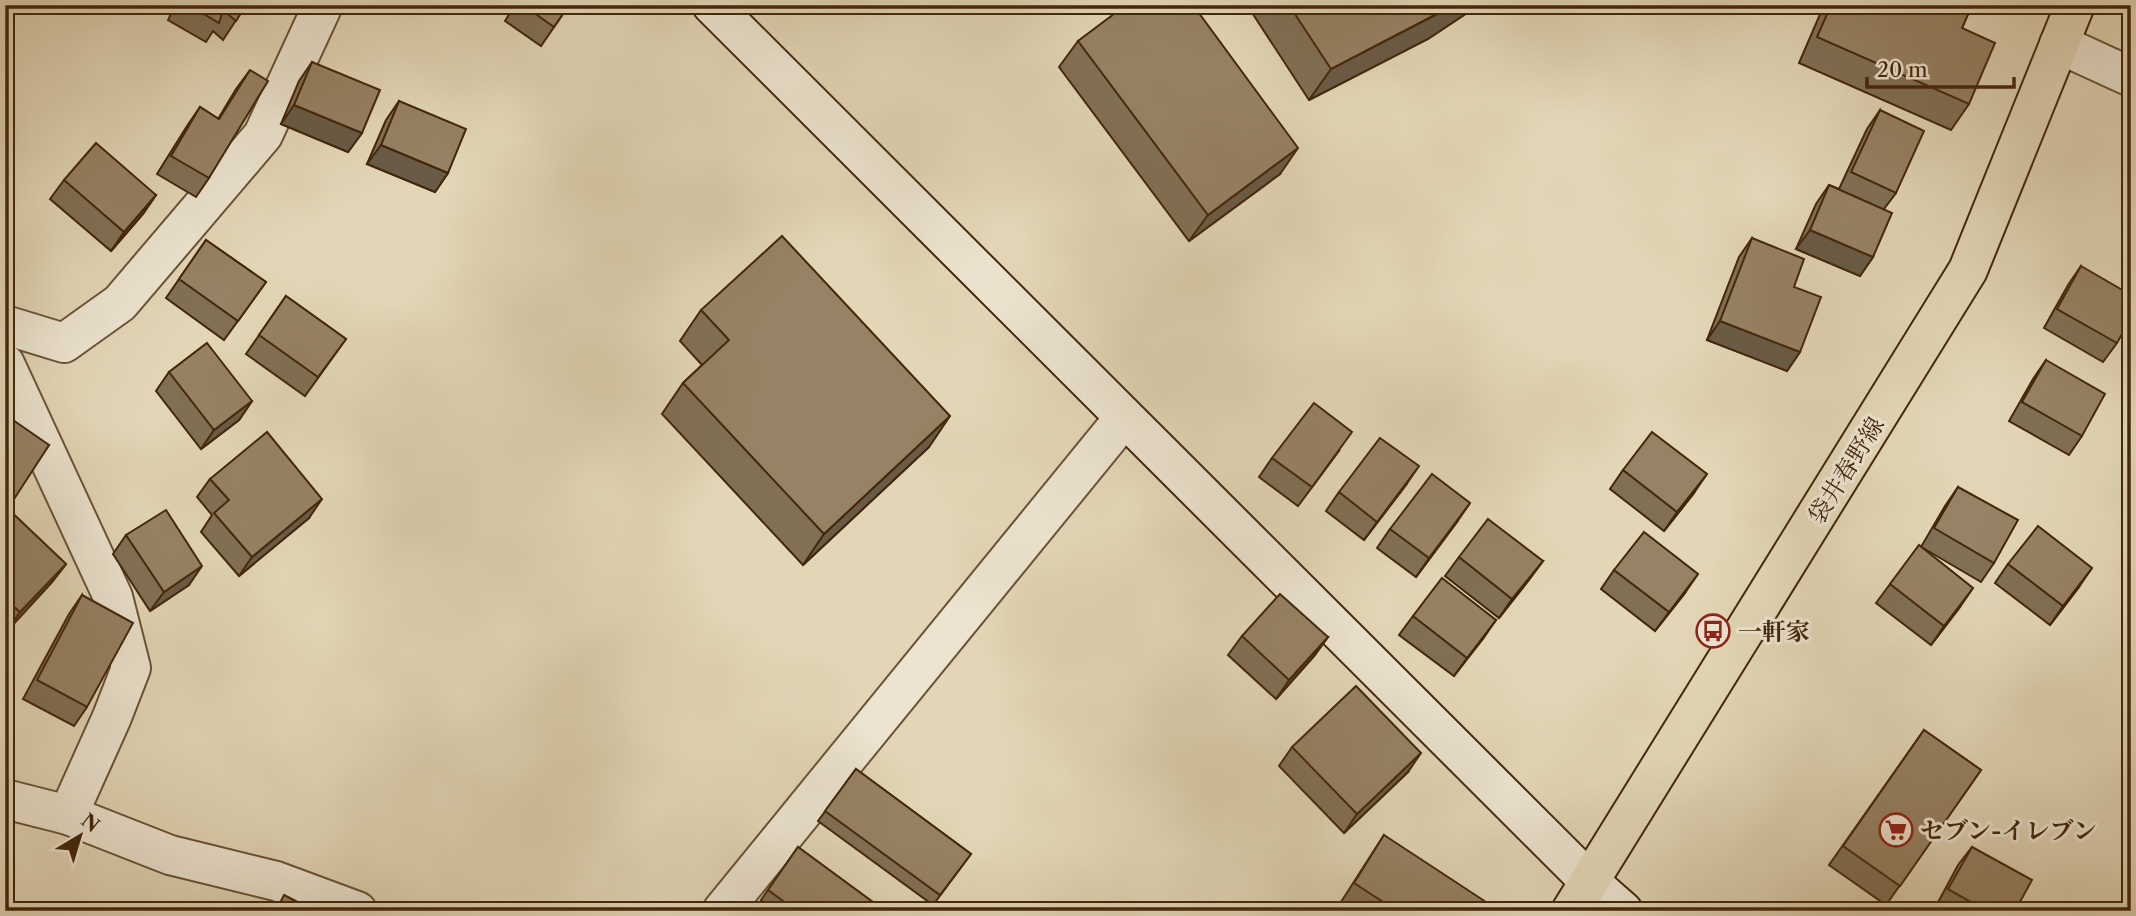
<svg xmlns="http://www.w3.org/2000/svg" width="2136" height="916" viewBox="0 0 2136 916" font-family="'Libre Caslon Text','Noto Serif JP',serif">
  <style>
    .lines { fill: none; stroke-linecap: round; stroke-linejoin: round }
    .street-casing { stroke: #6b5336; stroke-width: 42 }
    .secondary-casing { stroke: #43270b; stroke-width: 42 }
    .primary-casing { stroke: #43270b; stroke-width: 42 }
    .street { stroke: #ece4d0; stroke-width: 38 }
    .secondary { stroke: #ece4d0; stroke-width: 38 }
    .primary { stroke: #e2d6b6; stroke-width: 38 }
    .wall { fill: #817056; stroke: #43270b; stroke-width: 2 }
    .shaded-wall { fill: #695b46; stroke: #43270b; stroke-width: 2 }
    .building { fill: #968264; stroke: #43270b; stroke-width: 2 }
    .labels { text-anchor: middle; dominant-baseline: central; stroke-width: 6; stroke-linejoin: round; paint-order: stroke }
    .street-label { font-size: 24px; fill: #43270b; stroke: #ece4d0 }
    .poi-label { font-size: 24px; font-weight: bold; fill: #43270b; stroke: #ece4d0; text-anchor: start }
  </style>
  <rect width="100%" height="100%" fill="#e2d6b6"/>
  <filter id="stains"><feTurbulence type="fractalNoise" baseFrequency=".00286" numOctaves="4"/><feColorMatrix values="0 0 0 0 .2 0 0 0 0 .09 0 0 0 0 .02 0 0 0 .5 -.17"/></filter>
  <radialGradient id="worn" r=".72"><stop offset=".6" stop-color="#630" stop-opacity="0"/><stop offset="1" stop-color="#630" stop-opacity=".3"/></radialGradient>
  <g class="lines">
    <defs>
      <g id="street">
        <polyline points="2059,44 2131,77"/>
        <polyline points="5,325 64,343 120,303 263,135 323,5"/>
        <polyline points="5,364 113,597 131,668 112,717 68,815"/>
        <polyline points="5,799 68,815 170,855 276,881 357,911"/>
        <polyline points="722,911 1124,418"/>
      </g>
      <polyline id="secondary" points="712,5 1590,882 1623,911"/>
      <polyline id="primary" points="1571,911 1968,270 2075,5"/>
    </defs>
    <use href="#street" class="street-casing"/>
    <use href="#secondary" class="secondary-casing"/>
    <use href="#primary" class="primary-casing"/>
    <use href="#street" class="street"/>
    <use href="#secondary" class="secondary"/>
    <use href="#primary" class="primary"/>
  </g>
  <g class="wall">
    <polygon points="175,5 246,5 223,40 213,31 206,42 168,20"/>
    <polygon points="515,5 569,5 541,46 505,21"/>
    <polygon points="1247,5 1479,5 1428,39 1309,100"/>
    <polygon points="1824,5 1972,5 1962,28 1969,104 1951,130 1799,63"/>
    <polygon points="1078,41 1280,174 1189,241 1059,67"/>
    <polygon points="312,62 362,133 348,152 281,124 299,81"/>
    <polygon points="250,70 209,178 196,197 157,174 187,126 200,107 218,119 236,89"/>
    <polygon points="399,101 448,173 435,192 367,164 386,120"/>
    <polygon points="1880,110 1896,193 1884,209 1873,257 1860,276 1796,249 1816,204 1829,185 1839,189 1867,129"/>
    <polygon points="64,180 156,195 143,214 111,251 50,199"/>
    <polygon points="1752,238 1800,352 1787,371 1707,340 1739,257"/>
    <polygon points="206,240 266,282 224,340 166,298"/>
    <polygon points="2081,266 2117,343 2103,362 2044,328 2068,285"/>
    <polygon points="286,296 346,339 305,396 246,354"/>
    <polygon points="701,310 929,447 803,565 662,414 683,383 702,365 680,341"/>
    <polygon points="2046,360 2082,436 2069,455 2009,421 2033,379"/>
    <polygon points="169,372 252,401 239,420 201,449 156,391"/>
    <polygon points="5,432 49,445 7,508 66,564 52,582 7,631 5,630"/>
    <polygon points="1339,451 1298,506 1259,477 1272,458"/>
    <polygon points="1623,470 1694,493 1664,531 1610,489"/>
    <polygon points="210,479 309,518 239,576 201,532 212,515 197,497"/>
    <polygon points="1406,485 1364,540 1326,511 1339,492"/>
    <polygon points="1958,487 1994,563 1981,582 1923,548 1960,607 1931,645 1876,603 1890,584 1921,547 1945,506"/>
    <polygon points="1457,522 1416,577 1377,548 1390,529"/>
    <polygon points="126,535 189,585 150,611 113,554"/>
    <polygon points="1459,557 1543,561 1499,618 1445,576"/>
    <polygon points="2008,564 2079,587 2050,625 1995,583"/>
    <polygon points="1614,570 1685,593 1655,631 1601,589"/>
    <polygon points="82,595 87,707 74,726 23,699 69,614"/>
    <polygon points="1413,616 1496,620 1454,676 1399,635"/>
    <polygon points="1242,636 1328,637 1314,656 1276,699 1228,655"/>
    <polygon points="1924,730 1981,770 1886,905 1829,865"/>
    <polygon points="1292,747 1408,772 1344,833 1279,766"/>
    <polygon points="856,769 971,854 933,905 818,821"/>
    <polygon points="1384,835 1481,911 1354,911 1341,902"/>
    <polygon points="798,847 885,911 776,911 761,900"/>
    <polygon points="1972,847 2015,911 1940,911 1935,908 1958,865"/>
  </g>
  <g class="shaded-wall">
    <polygon points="1454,5 1479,5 1428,39 1309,100 1331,69"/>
    <polygon points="294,105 362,133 348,152 281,124"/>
    <polygon points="381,145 448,173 435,192 367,164"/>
    <polygon points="1298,148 1280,174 1189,241 1208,215"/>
    <polygon points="156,195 143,214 111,251 124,232"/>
    <polygon points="1810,230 1873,257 1860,276 1796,249"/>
    <polygon points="1720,321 1800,352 1787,371 1707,340"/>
    <polygon points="252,401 239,420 201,449 214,430"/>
    <polygon points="950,416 929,447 803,565 824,534"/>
    <polygon points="1419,466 1406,485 1364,540 1377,522"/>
    <polygon points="1707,474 1694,493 1664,531 1677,512"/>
    <polygon points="322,499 309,518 239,576 252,557"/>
    <polygon points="1470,503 1457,522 1416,577 1429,558"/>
    <polygon points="1543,561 1529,580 1499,618 1512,599"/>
    <polygon points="66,564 52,582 7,631 20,612"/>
    <polygon points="202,566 189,585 150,611 164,592"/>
    <polygon points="2092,568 2079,587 2050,625 2063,606"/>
    <polygon points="1698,574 1685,593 1655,631 1669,612"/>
    <polygon points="1973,588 1960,607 1931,645 1944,626"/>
    <polygon points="1496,620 1483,639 1454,676 1467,658"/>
    <polygon points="1328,637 1314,656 1276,699 1289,680"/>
    <polygon points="1421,753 1408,772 1344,833 1357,814"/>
  </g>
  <g class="building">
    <polygon points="189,5 246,5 236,21 223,10 219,23"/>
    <polygon points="523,5 569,5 554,27"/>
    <polygon points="1126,5 1193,5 1298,148 1208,215 1078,41"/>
    <polygon points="1289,5 1454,5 1331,69"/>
    <polygon points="1831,5 1972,5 1962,28 1995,43 1969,104 1817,37"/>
    <polygon points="312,62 380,90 362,133 294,105"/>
    <polygon points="250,70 268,81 209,178 171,156 200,107 219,119"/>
    <polygon points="399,101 466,129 448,173 381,145"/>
    <polygon points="1880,110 1924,131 1896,193 1851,172"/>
    <polygon points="96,143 156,195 124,232 64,180"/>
    <polygon points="1829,185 1892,213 1873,257 1810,230"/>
    <polygon points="782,236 950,416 824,534 683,383 729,340 701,310"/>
    <polygon points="1752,238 1804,259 1794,287 1821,297 1800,352 1720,321"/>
    <polygon points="206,240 266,282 238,321 179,279"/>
    <polygon points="2081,266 2131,295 2131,318 2117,343 2057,309"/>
    <polygon points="286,296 346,339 318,377 259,335"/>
    <polygon points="207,343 252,401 214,430 169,372"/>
    <polygon points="2046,360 2105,394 2082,436 2022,402"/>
    <polygon points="1314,403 1352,432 1312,487 1272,458"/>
    <polygon points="13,420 49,445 14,499 5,493 5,432"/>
    <polygon points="267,432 322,499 252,557 214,513 229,500 210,479"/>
    <polygon points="1652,432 1707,474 1677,512 1623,470"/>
    <polygon points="1380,438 1419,466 1377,522 1339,492"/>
    <polygon points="1432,474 1470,503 1429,558 1390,529"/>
    <polygon points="1958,487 2018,520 1994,563 1934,528"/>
    <polygon points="5,506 66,564 20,612 5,599"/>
    <polygon points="166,510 202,566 164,592 126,535"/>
    <polygon points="1488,519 1543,561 1512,599 1459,557"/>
    <polygon points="2038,526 2092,568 2063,606 2008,564"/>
    <polygon points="1644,532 1698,574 1669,612 1614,570"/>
    <polygon points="1919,545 1973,588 1944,626 1890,584"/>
    <polygon points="1442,578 1496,620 1467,658 1413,616"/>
    <polygon points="1280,594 1328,637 1289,680 1242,636"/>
    <polygon points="82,595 133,623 87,707 37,680"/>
    <polygon points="1356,686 1421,753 1357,814 1292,747"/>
    <polygon points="1924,730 1981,770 1900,886 1843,846"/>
    <polygon points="856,769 971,854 940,895 825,811"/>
    <polygon points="1384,835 1486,902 1481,911 1397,911 1354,883"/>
    <polygon points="798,847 885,911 797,911 768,890"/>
    <polygon points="1972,847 2032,880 2015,911 1987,911 1948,889"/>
    <polygon points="284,895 315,911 276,911"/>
  </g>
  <defs>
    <symbol id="bus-ring" viewBox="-11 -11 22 22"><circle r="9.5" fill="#ece4d0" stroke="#8f2418" stroke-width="1.5"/><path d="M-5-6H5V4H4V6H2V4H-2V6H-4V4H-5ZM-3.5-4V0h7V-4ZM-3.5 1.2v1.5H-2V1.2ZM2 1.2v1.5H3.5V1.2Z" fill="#8f2418"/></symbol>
    <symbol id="supermarket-ring" viewBox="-11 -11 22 22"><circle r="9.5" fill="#ece4d0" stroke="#8f2418" stroke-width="1.5"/><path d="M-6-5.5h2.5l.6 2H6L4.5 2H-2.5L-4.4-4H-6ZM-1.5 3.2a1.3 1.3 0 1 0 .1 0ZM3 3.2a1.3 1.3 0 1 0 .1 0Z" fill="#8f2418"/></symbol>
  </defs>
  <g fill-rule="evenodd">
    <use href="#bus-ring" x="1694" y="612" width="38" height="38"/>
    <use href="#supermarket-ring" x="1877" y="811" width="38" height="38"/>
  </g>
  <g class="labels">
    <g class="street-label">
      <text transform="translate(1846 470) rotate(-58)">袋井春野線</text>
    </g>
    <g class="poi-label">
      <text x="1738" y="631">一軒家</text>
      <text x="1920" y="830">セブン-イレブン</text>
    </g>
  </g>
  <rect width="2136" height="916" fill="none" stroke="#e2d6b6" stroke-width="28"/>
  <rect x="7" y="7" width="2122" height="902" fill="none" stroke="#43270b" stroke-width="3.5"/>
  <rect x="14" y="14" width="2108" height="888" fill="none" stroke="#43270b" stroke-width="2"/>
  <g transform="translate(80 836) rotate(38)" stroke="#ece4d0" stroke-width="5" paint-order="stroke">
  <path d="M0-5L12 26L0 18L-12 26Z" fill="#43270b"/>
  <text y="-10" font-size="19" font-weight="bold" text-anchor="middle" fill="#43270b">N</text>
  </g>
  <path d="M1867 77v10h147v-10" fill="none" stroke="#43270b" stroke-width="3.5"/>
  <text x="1877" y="77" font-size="21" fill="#43270b" stroke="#ece4d0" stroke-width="5" paint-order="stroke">20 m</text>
  <rect width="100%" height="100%" filter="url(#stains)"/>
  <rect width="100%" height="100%" fill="url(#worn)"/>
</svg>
